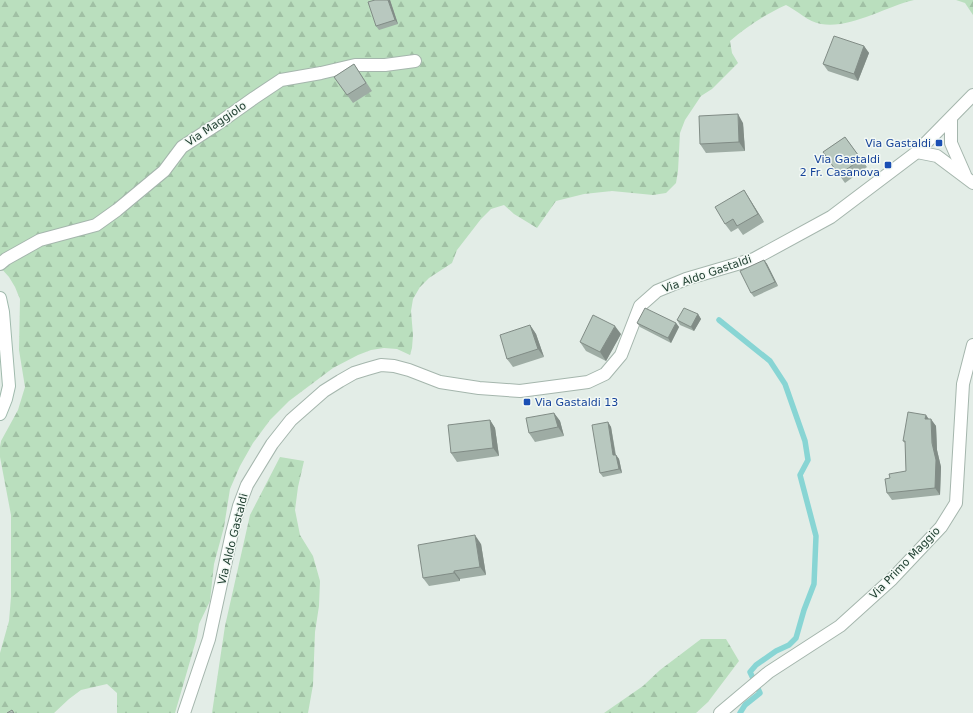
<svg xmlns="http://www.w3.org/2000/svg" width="973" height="713" viewBox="0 0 973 713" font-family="'DejaVu Sans',sans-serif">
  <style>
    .forest { fill: url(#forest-firs) }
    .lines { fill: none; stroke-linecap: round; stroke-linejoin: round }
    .stream { stroke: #88d5d4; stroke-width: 5.5 }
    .minor-casing { stroke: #a5b6ad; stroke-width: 14 }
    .secondary-casing { stroke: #a0baad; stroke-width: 14 }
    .minor { stroke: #fff; stroke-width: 12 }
    .secondary { stroke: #fff; stroke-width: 12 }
    .wall { fill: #9eaca4 }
    .shaded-wall { fill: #818c86 }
    .building { fill: #b8c8bf; stroke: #818c86 }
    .transit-dot { fill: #1a4fb4; stroke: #f3f9f5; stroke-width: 1.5 }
    .labels { text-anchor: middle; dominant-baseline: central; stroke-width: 3; stroke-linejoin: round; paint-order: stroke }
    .street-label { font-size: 11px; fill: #214032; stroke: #f3f9f5 }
    .transit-label { font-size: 11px; fill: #164399; stroke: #f3f9f5; text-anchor: end }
  </style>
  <defs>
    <pattern id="forest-firs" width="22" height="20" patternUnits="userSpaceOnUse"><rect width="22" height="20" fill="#badfbe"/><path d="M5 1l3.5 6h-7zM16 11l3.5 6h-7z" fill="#a0c0a4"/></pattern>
  </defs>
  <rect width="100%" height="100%" fill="#e3ede7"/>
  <g class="forest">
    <path d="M0 0H914C885 7 850 29 821 24 808 22 798 11 786 5 766 14 747 26 730 41L732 53 738 63 712 89 701 96 685 120 680 133 678 171 676 183 666 193 653 195 612 191 584 194 556 201 537 228 514 214 504 205 491 209 481 219 457 250 452 263 429 278 420 287 413 299 411 311 413 335 412 348 410 355 397 349 384 348 371 350 358 355 333 368 289 401 270 420 253 443 240 466 230 489 224 527 214 564 210 601 199 624 197 637 175 713H117V693L107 684 81 690 69 699 54 713H0V653L9 621 11 597V515L0 457V447L1 441 18 410 25 387 19 350 20 299 15 287 9 277 0 267Z"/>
    <polygon points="956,0 973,0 973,15 965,3"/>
    <polygon points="280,457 304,461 298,487 295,510 300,535 313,556 320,581 319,606 315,632 313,685 308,713 212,713 225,626 250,515"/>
    <polygon points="701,639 726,639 739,661 708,702 696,713 604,713 643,686 660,670"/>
  </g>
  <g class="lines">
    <polyline class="stream" points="719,320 770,361 785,384 805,441 808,460 800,475 816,536 814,584 804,610 796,638 789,645 776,651 756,665 750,672 760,693 745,705 740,713"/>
    <defs>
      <g id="minor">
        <polyline points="951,119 951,143 965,175"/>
        <polyline points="917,152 937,156 973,183"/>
        <polyline points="0,264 6,259 40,240 96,225 117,210 164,171 182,147 216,125 254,98 281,80 321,73 355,65 385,65 415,61"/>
        <polyline points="184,713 209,639 232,533 239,506 247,485 272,444 291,420 324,391 340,381 354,373 367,369 381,365 394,366 409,370 440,382 479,388 520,391 588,382 605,374 621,355 640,306 657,291 686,279 754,259 831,217 917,152 973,95"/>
        <polyline points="720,713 769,672 840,626 892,579 941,527 956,503 963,384 973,345"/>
      </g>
      <polyline id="secondary" points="0,298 3,312 9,386 6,399 0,414"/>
    </defs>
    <use href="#minor" class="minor-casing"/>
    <use href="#secondary" class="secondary-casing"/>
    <use href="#minor" class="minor"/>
    <use href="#secondary" class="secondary"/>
  </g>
  <g class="wall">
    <polygon points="375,0 390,0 398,24 379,30 376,26"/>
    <polygon points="864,46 869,53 858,81 828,71 823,64"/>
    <polygon points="354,64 372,91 353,103 334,77"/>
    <polygon points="743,123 745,151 706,153 700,144"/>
    <polygon points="845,137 867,167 845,183 823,152"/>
    <polygon points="744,190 764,222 743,235 738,228 731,232 725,224"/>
    <polygon points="764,260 767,264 778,286 754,297 751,293"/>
    <polygon points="698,314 701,319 694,331 680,325 677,320"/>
    <polygon points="637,323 676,323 679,327 671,343 640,327"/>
    <polygon points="530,325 536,334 544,357 513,367 507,359"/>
    <polygon points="621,334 606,361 586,351 580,342"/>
    <polygon points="554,413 560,421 564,436 535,442 529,433"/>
    <polygon points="929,419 936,426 937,450 941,467 940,495 892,500 887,493 890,478 906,471 905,443 903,441"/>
    <polygon points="490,420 495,428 499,456 457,462 451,453"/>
    <polygon points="608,422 611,427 616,455 619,459 622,473 603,477 600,473"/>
    <polygon points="481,544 486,575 460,579 460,581 429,586 423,578"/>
  </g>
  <g class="shaded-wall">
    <polygon points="388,0 390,0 398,24 395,20"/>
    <polygon points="864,46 869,53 858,81 854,74"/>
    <polygon points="738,114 743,123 745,151 739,142"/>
    <polygon points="744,190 764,222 758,214"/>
    <polygon points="764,260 767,264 778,286 775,282"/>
    <polygon points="698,314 701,319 694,331 691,327"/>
    <polygon points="676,323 679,327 671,343 668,338"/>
    <polygon points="530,325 536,334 544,357 538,349"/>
    <polygon points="615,326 621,334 606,361 600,352"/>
    <polygon points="554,413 560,421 564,436 558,427"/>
    <polygon points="926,415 931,422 925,419"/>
    <polygon points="931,419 936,426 937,450 941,467 940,495 935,488"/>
    <polygon points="490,420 495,428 499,456 493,448"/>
    <polygon points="608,422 611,427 616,459 613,455"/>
    <polygon points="616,455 619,459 622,473 619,469"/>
    <polygon points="475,535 481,544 486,575 480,567"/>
    <polygon points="454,571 460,579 460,581 454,573"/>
  </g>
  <g class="building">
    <polygon points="375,0 388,0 395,20 376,26 368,2"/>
    <polygon points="834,36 864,46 854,74 823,64"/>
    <polygon points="354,64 366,83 347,95 334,77"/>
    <polygon points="738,114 739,142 700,144 699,116"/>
    <polygon points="845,137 861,159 839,175 823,152"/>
    <polygon points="744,190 758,214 737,226 733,219 725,224 715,207"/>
    <polygon points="764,260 775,282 751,293 740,271"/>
    <polygon points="645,308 676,323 668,338 637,323"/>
    <polygon points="684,308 698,314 691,327 677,320"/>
    <polygon points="593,315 615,326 600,352 580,342"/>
    <polygon points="530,325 538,349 507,359 500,335"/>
    <polygon points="908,412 926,415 925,419 931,419 932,443 936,460 935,488 887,493 885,479 890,478 889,474 906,471 905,441 903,441"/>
    <polygon points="554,413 558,427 529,433 526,418"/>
    <polygon points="490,420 493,448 451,453 448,425"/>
    <polygon points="608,422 613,455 616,455 619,469 600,473 592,425"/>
    <polygon points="475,535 480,567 454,571 454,573 423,578 418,545"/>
    <polygon points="12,710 14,713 7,713"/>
  </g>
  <g class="transit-dot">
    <rect x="935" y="139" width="8" height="8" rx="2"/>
    <rect x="884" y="161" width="8" height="8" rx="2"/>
    <rect x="523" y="398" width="8" height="8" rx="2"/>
  </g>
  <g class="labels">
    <g class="street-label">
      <text transform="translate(216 124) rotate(-34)">Via Maggiolo</text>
      <text transform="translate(707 274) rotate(-19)">Via Aldo Gastaldi</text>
      <text transform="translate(233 539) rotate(-76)">Via Aldo Gastaldi</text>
      <text transform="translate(905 563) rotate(-46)">Via Primo Maggio</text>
    </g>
    <g class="transit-label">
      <text x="931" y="143">Via Gastaldi</text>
      <text x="880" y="159">Via Gastaldi<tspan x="880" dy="13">2 Fr. Casanova</tspan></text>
      <text x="535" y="402" text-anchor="start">Via Gastaldi 13</text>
    </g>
  </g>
</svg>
